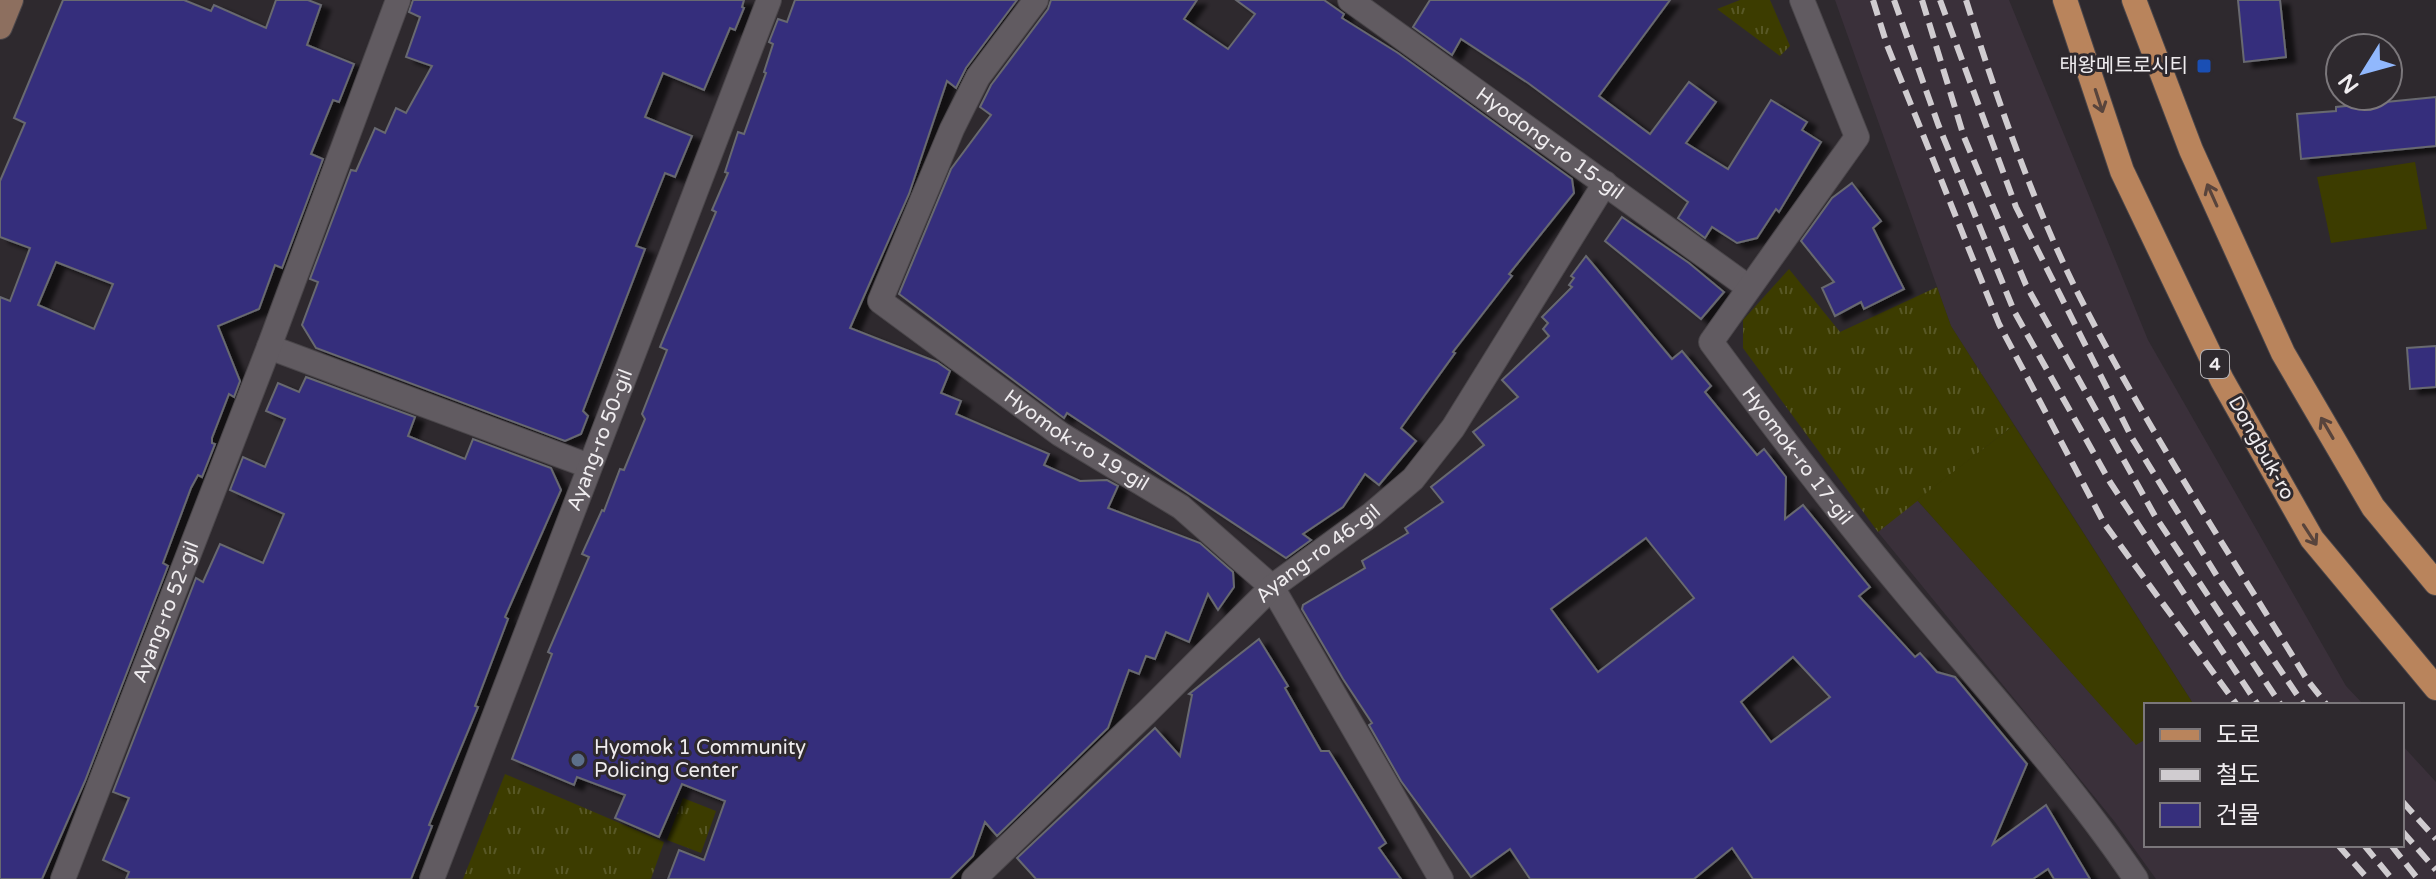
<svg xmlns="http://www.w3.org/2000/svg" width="2436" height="879" viewBox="0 0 2436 879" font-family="'Varela Round','Noto Sans KR',sans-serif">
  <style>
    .built { fill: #3a303a }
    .grass { fill: url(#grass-tufts) }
    .garden { fill: #3c3c00 }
    .building { fill: #362f7c; stroke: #686970; stroke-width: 2; fill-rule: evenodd; filter: url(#shadow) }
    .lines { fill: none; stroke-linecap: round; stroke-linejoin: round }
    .street-casing { stroke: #4a464a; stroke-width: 26 }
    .secondary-casing { stroke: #4a464a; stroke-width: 26 }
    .primary-casing { stroke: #4a464a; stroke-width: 26 }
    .street { stroke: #615b61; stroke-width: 24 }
    .secondary { stroke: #8d6f5f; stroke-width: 24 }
    .primary { stroke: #b9845c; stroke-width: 24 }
    .rail { stroke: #d0ccd0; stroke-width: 6; stroke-dasharray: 16 8; stroke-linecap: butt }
    .oneway { stroke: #58443c }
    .transit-dot { fill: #1a4fb4; stroke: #2e292e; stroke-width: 3 }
    .service-dot { fill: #5c6f8a; stroke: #2e292e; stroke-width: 3 }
    .labels { text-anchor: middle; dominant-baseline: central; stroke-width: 6; stroke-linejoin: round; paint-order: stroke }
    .shield { fill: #2e292e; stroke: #b5b2b5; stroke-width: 2 }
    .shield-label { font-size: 18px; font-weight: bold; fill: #efecef }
    .poi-label { font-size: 20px; fill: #efecef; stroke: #2e292e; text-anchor: end }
    .street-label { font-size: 20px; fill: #efecef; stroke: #2e292e }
  </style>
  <defs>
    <pattern id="grass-tufts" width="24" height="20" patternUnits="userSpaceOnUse" patternTransform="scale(2)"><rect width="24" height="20" fill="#3c3c00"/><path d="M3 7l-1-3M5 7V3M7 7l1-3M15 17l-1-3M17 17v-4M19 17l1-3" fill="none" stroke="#585826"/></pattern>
    <filter id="shadow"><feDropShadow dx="9" dy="5" stdDeviation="2" flood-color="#0009"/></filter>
  </defs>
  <rect width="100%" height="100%" fill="#2e292e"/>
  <g class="built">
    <polygon points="1835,0 2009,0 2148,340 2346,686 2364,705 2194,705 1951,326"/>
    <polygon points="1917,500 2136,744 2146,739 2146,845 2402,845 2402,745 2436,782 2436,879 2156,879 2115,822 1878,532"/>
  </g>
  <g class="grass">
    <polygon points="1740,0 1770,0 1790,46 1780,56 1717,9"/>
    <polygon points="1789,269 1840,332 1937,287 1951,326 2014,425 1878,532 1743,348 1743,320"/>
    <polygon points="505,774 664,842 651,879 463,879"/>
    <polygon points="683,798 716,811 701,853 667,840"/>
  </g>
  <g class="garden">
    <polygon points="2415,162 2427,229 2331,243 2317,177"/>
    <polygon points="2014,425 2194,705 2146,705 2146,739 2136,745 1917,500"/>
  </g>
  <g class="building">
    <path d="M63 0H184L211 11 214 5 266 28 276 0H308L321 5 307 45 354 64 339 102 333 100 311 154 323 159 282 268 275 265 259 309 218 326 240 381 234 397 229 394 212 438V443L215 444 202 477 198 475 191 488 163 563 168 566 85 781 42 879H0V297L10 301 30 248 0 237V181L25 123 14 118ZM56 262 113 284 94 329 38 305Z"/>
    <polygon points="413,0 744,0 742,7 744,8 735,30 730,28 704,90 663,73 645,117 692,136 675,177 665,173 636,246 645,249 583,411 588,416 581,434 565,441 316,348 302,325 318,282 310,279 351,170 356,171 375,128 385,133 396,108 406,113 432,66 406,57 420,17 409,12"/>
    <polygon points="795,0 1017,0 966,68 956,88 947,81 909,194 850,328 937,362 950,371 941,393 961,401 956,414 1049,454 1044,465 1080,481 1107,480 1118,486 1108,508 1200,543 1233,572 1234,587 1218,610 1208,594 1189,642 1166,632 1155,659 1146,656 1139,674 1129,670 1108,728 997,836 985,822 973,856 950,879 668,879 679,850 704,860 725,801 682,784 659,837 615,818 625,795 577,777 574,785 512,759 552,654 548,652 589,557 582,554 602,510 604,511 620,469 624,470 645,419 642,414 667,350 660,347 716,212 712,210 728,173 725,172 738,132 744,134 766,73 764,72 773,44 769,42 778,19 787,22"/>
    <polygon points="1051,0 1197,0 1184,19 1228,49 1255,14 1236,0 1324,0 1344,14 1342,18 1398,53 1572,179 1574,193 1509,274 1512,276 1453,352 1455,353 1401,428 1416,441 1379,485 1365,474 1343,507 1303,534 1311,540 1286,558 1067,413 1064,418 899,294 951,169 991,115 980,107 991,85 1048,9"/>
    <polygon points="1430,0 1670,0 1599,96 1650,134 1689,82 1716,102 1686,143 1728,169 1771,100 1807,122 1802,130 1821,142 1779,212 1776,209 1757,238 1737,243 1712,227 1705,238 1678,218 1688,202 1528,83 1461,39 1452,55 1413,27"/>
    <polygon points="2238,0 2280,0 2286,57 2244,62"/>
    <polygon points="2436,97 2436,146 2301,159 2297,114 2336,111 2336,107"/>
    <polygon points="1852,183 1881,221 1873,228 1904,289 1864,309 1861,302 1835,316 1822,288 1834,282 1801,241 1832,198"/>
    <polygon points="1622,217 1689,263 1724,292 1701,319 1605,241"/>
    <path d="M1586 256 1672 359 1682 351 1711 386 1705 392 1757 455 1764 449 1786 477 1785 519 1803 505 1870 587 1859 596 1915 657 1920 653 1937 672 1955 677 2027 764 1993 844 2046 805 2090 879H2054L2048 869 2033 879H1753L1732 848 1694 879H1530L1510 849 1471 877 1401 781 1369 725 1372 723 1343 679 1302 609 1303 605 1365 568 1362 561 1408 533 1405 528 1443 502 1431 487 1484 445 1473 432 1518 397 1502 380 1549 336 1543 329 1548 323 1542 317 1572 287 1569 285 1574 278 1571 276ZM1646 538 1694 598 1598 672 1551 609ZM1793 657 1830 697 1771 742 1741 702Z"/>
    <polygon points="2436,346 2436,387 2410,389 2407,348"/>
    <polygon points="306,377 415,417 408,436 465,459 473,439 551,468 561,490 505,617 508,619 475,706 478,707 429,825 432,826 411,879 126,879 129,872 103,860 129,798 113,792 196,578 203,582 220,544 263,563 284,514 230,490 243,457 265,467 285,419 266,411 278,383 299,392"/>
    <polygon points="1259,639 1288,686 1285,688 1321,751 1329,751 1386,843 1379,848 1401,879 1036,879 1017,858 1155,728 1180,756 1192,695 1189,694"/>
  </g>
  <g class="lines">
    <defs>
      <g id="street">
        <path id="s1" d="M1036 0 978 77 952 129 880 301 1060 434 1181 507 1272 587 1441 879"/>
        <path id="s2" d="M1350 0 1748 287"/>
        <path id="s3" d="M1802 0 1857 137 1711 342C1773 426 1837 511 1904 591 1983 686 2067 777 2136 879"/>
        <polyline points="269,347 589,466"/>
        <path id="s4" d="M63 879 269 347 398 0"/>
        <path id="s5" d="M432 879 769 0"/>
        <path id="s6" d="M974 879 1147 712 1272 587 1372 514 1413 479 1453 428 1605 183"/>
      </g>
      <polyline id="secondary" points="0,27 11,0"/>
      <g id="primary">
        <polyline points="2065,0 2122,171 2222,380 2312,539 2436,688"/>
        <polyline points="2134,0 2191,150 2283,353 2373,507 2436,583"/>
      </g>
    </defs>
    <use href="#street" class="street-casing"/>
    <use href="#secondary" class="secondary-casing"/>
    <use href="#primary" class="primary-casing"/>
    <use href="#street" class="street"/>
    <use href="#secondary" class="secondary"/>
    <use href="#primary" class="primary"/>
    <g class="rail">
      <polyline points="1873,0 1887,45 1999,324 2104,523 2237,705"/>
      <polyline points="1894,0 1938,124 2014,311 2110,482 2258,705"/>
      <polyline points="1922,0 1964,137 2026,285 2155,516 2281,705"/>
      <polyline points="1940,0 2016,207 2132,438 2217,576 2304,705"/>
      <path d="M1966 0C1998 102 2037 216 2087 311 2153 438 2233 559 2308 681L2327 705"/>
      <polyline points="2402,801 2436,839"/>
      <polyline points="2402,831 2436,870"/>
      <polyline points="2338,845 2368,879"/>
      <polyline points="2364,845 2392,879"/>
      <polyline points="2391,845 2418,879"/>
    </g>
  </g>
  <defs><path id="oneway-shaft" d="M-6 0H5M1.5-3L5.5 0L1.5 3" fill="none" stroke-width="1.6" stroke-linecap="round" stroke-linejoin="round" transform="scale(2)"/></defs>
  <g class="oneway">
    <use href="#oneway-shaft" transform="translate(2099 101) rotate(72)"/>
    <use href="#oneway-shaft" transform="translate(2212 195) rotate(-114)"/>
    <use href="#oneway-shaft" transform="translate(2327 428) rotate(-120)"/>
    <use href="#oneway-shaft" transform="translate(2310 535) rotate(57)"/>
  </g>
  <rect class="transit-dot" x="2196" y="58" width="16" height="16" rx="4"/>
  <circle class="service-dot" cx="578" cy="760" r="8"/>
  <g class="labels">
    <rect class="shield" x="2201" y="350" width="28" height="28" rx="6"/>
    <g class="shield-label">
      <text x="2215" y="364">4</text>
    </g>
    <g class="poi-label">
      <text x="2188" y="66">태왕메트로시티</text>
      <text x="594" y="748" text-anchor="start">Hyomok 1 Community<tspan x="594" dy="23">Policing Center</tspan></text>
    </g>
    <g class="street-label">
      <text stroke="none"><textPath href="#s2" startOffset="246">Hyodong-ro 15-gil</textPath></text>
      <text stroke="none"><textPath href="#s5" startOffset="470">Ayang-ro 50-gil</textPath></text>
      <text stroke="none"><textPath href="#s1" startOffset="582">Hyomok-ro 19-gil</textPath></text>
      <text transform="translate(2261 448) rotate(61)">Dongbuk-ro</text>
      <text stroke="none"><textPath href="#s3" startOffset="542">Hyomok-ro 17-gil</textPath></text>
      <text stroke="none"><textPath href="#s6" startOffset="474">Ayang-ro 46-gil</textPath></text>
      <text stroke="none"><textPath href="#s4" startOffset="286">Ayang-ro 52-gil</textPath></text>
    </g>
  </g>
  <rect x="2144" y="703" width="260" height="144" fill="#2e292e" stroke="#7b777b" stroke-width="2"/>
  <rect x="2160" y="729" width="40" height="12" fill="#b9845c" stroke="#7b777b" stroke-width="2"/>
  <text x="2216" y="743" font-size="24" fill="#efecef">도로</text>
  <rect x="2160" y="769" width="40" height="12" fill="#d0ccd0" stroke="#7b777b" stroke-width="2"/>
  <text x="2216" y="783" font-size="24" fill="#efecef">철도</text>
  <rect x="2160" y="803" width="40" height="24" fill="#362f7c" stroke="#7b777b" stroke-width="2"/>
  <text x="2216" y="823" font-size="24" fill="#efecef">건물</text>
  <g transform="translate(2364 72) rotate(233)"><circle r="38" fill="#2e292e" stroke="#7b777b" stroke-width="2"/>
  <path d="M0-6L14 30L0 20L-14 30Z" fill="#91b8fd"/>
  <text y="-12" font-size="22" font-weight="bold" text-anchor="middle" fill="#efecef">N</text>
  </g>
</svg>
